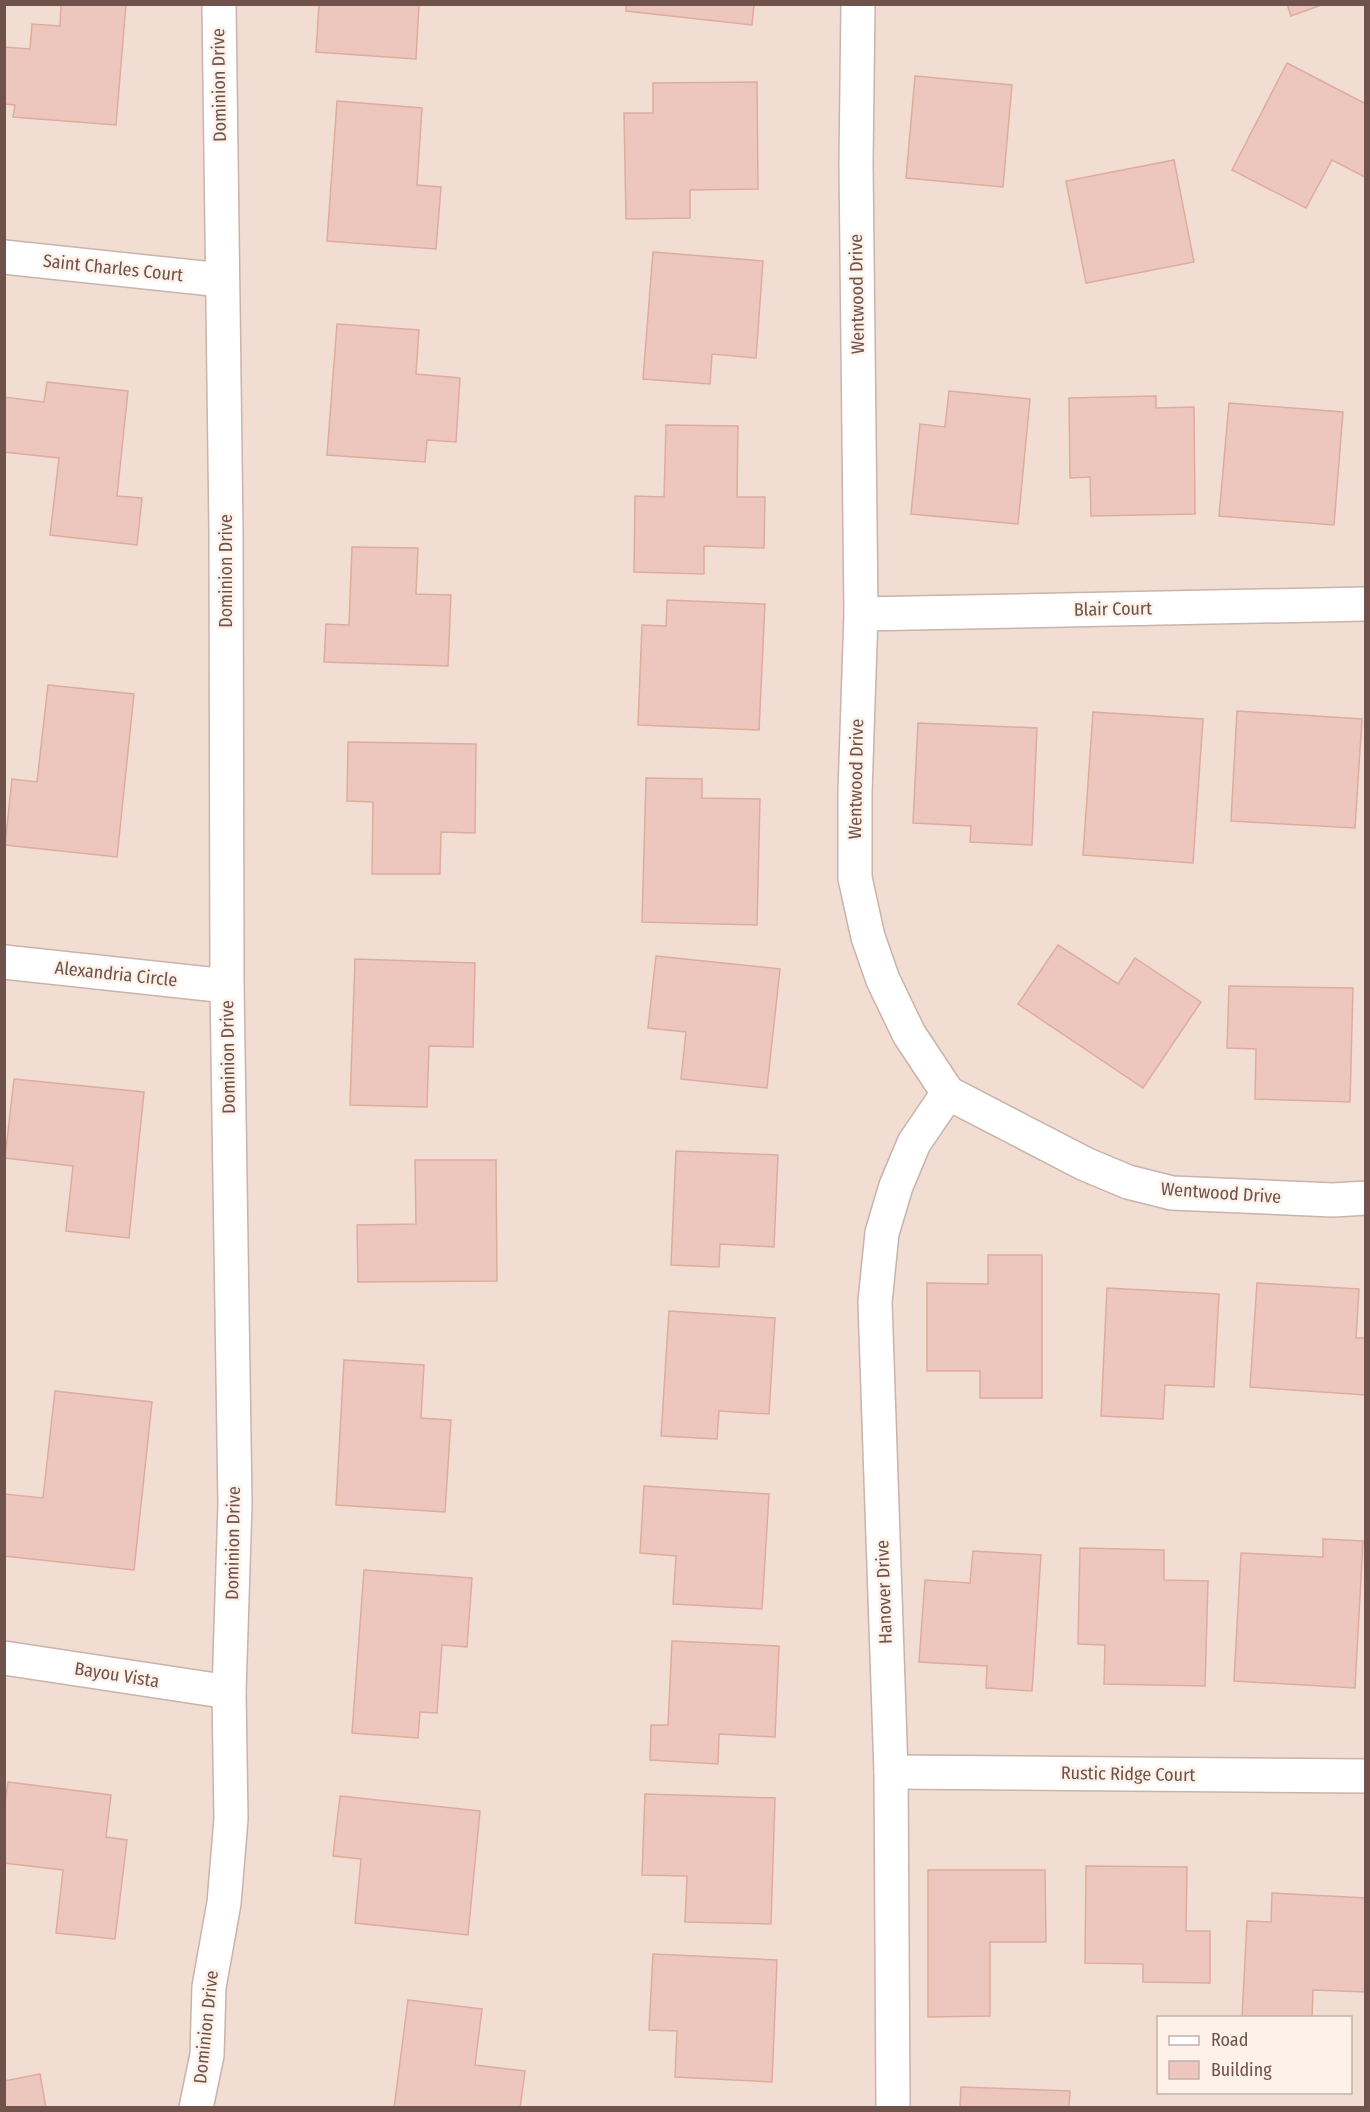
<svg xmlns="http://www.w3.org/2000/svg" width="1370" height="2112" viewBox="0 0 1370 2112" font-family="'Fira Sans Condensed',sans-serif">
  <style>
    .residential { fill: #f1ddd2; fill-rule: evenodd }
    .building { fill: #edc7bd; stroke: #deac9f; stroke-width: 1.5 }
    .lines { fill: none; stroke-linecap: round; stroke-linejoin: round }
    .street-casing { stroke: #c9b3aa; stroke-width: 36 }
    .street { stroke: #fff; stroke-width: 33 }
    .labels { text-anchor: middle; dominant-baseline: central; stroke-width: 5; stroke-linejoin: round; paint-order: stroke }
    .street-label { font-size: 18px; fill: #6f524b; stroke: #fdf1e8 }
  </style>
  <rect width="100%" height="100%" fill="#faede3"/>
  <path class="residential" d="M5 5H1365V2107L5 2108ZM1158 2018H1350V2092H1158Z"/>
  <g class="building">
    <polygon points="61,4 126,4 116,125 13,117 15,105 4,104 4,47 30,49 32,24 60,26"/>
    <polygon points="319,4 419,4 416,59 316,52"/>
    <polygon points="626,4 754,4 752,25 626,11"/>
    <polygon points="1287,4 1324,4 1291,16"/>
    <polygon points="1287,63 1366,104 1365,177 1332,160 1306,208 1232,170"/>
    <polygon points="915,76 1012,85 1003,187 906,178"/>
    <polygon points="757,82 758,189 690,190 690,218 626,219 624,113 653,113 653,83"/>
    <polygon points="337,101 422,108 417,185 441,187 436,249 327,241"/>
    <polygon points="1174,160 1194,262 1086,283 1066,181"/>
    <polygon points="653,252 763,261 756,358 712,354 710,384 643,379"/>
    <polygon points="337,324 419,330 416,374 460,378 456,442 427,440 425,462 327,455"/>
    <polygon points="47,382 128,391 117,496 142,498 137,545 50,535 59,458 4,452 4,397 44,402"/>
    <polygon points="949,391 1030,399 1018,524 911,514 920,424 945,427"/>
    <polygon points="1156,396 1156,408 1194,407 1195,514 1091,516 1090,477 1070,478 1069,398"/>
    <polygon points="1229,403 1343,412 1334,525 1219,516"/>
    <polygon points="666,425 738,426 737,497 765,497 764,548 704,546 704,574 634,572 635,496 664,497"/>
    <polygon points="352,547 418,548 416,594 451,595 448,666 324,662 326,624 349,625"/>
    <polygon points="667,600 765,604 759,730 638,725 642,625 666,626"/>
    <polygon points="48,685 134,694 117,857 5,845 12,779 37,782"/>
    <polygon points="1237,711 1362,719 1355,828 1231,821"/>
    <polygon points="1093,712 1203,719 1193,863 1083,855"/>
    <polygon points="918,723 1037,728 1032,845 970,842 971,826 913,823"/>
    <polygon points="348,742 476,744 475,833 441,832 440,874 372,874 373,802 347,801"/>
    <polygon points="646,778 702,779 702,798 760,799 757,925 642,922"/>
    <polygon points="1058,945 1118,984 1135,958 1201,1002 1143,1088 1018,1004"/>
    <polygon points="656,956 780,969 767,1088 681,1079 686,1032 648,1028"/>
    <polygon points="355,959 475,963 473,1047 429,1046 427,1107 350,1105"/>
    <polygon points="1229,986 1353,988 1350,1102 1255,1099 1256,1049 1227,1048"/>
    <polygon points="14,1079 144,1092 129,1238 66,1231 73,1166 5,1158"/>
    <polygon points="676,1151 778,1155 774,1247 720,1244 719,1267 671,1265"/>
    <polygon points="415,1160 496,1160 497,1281 358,1282 357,1225 416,1224"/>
    <polygon points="988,1255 1042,1255 1042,1398 980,1398 980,1371 927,1371 927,1283 988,1284"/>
    <polygon points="1257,1283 1359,1289 1356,1338 1366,1338 1366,1395 1250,1387"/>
    <polygon points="1107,1288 1219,1294 1214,1387 1165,1385 1163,1419 1101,1416"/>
    <polygon points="669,1311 775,1318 769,1414 719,1411 717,1439 661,1436"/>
    <polygon points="344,1360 424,1365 421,1418 451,1420 445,1512 336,1505"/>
    <polygon points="55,1391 152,1402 134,1570 4,1556 4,1494 43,1498"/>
    <polygon points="644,1486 769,1494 762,1609 673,1604 676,1556 640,1553"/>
    <polygon points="1323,1539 1363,1541 1355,1688 1234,1681 1241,1553 1323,1557"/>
    <polygon points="1080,1548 1164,1550 1164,1580 1208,1581 1205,1686 1104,1684 1105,1645 1078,1644"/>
    <polygon points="973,1551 1041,1555 1032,1691 986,1688 987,1666 919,1662 925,1580 970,1583"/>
    <polygon points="364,1570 472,1578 467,1647 442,1645 437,1713 420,1712 418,1738 352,1733"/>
    <polygon points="672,1641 779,1646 775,1737 719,1734 718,1764 650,1760 651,1725 668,1725"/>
    <polygon points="8,1782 111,1795 106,1837 127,1840 115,1939 56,1933 63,1870 4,1863 4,1812"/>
    <polygon points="645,1794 775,1798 771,1924 685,1922 687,1876 642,1875"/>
    <polygon points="340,1796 480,1811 468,1935 355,1923 361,1859 333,1856"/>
    <polygon points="1086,1866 1187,1867 1186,1931 1210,1931 1210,1983 1143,1982 1143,1964 1085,1963"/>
    <polygon points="928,1870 1045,1870 1046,1942 990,1942 990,2016 928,2017"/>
    <polygon points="1272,1893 1366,1898 1366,1992 1313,1990 1312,2018 1242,2018 1247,1921 1271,1922"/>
    <polygon points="653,1954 777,1960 772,2082 675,2077 677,2031 649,2030"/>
    <polygon points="408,2000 482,2009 475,2065 525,2071 520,2108 394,2108"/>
    <polygon points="40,2074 46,2108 4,2108 4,2081"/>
    <polygon points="961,2087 1070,2091 1069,2108 960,2108"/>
  </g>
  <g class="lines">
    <defs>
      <g id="street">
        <polyline points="858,4 856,163 861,614 855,792 855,878 868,937 883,980 909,1034 948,1093 1085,1164 1128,1182 1172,1193 1333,1200 1366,1198"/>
        <polyline points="4,257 222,280"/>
        <polyline points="861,614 1366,604"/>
        <polyline points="4,962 227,986"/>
        <polyline points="4,1658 229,1692"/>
        <polyline points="891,1772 1366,1776"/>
        <polyline points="196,2108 207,2055 209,1987 224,1903 231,1819 229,1692 235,1504 227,986 226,531 219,4"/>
        <polyline points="893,2108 891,1772 875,1302 882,1233 896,1186 914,1143 948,1093"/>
      </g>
    </defs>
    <use href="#street" class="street-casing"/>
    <use href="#street" class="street"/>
  </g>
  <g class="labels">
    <g class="street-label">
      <text transform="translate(219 85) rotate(-91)">Dominion Drive</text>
      <text transform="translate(113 268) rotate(6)">Saint Charles Court</text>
      <text transform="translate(857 294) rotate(-91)">Wentwood Drive</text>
      <text transform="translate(226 571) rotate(-90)">Dominion Drive</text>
      <text transform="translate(1113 609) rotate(-1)">Blair Court</text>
      <text transform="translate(856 779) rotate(-89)">Wentwood Drive</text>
      <text transform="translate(116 974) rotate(6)">Alexandria Circle</text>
      <text transform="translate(228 1057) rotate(-91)">Dominion Drive</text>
      <text transform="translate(1221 1193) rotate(4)">Wentwood Drive</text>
      <text transform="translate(233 1543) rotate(-89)">Dominion Drive</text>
      <text transform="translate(884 1592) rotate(-92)">Hanover Drive</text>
      <text transform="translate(117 1675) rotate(9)">Bayou Vista</text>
      <text transform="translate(1128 1774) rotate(1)">Rustic Ridge Court</text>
      <text transform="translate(206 2027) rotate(-84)">Dominion Drive</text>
    </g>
  </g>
  <rect width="1370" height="2112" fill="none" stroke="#6f524b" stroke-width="12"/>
  <rect x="1157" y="2016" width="195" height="78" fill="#fdf1e8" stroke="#c4b1a9" stroke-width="1.5"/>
  <rect x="1169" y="2036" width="30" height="9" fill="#ffffff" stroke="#c4b1a9" stroke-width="1.5"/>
  <text x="1211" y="2046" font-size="18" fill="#6f524b">Road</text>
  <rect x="1169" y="2061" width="30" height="18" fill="#edc7bd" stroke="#c4b1a9" stroke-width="1.5"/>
  <text x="1211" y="2076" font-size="18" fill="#6f524b">Building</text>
</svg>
